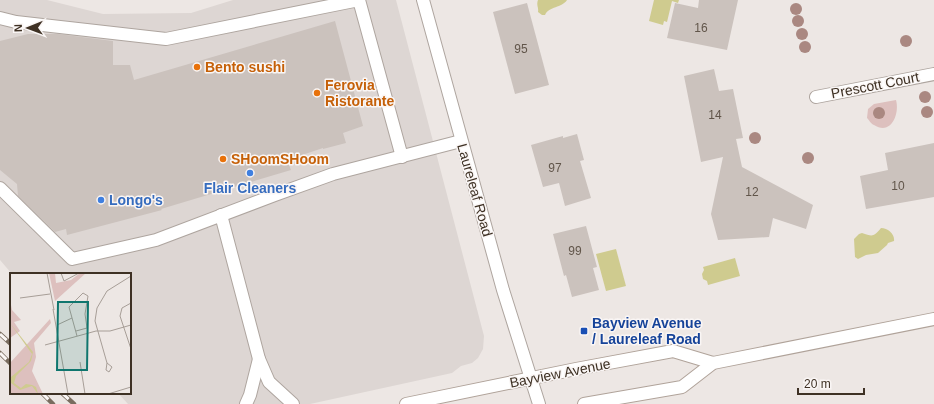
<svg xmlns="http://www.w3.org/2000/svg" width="934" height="404" viewBox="0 0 934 404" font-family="Helvetica,sans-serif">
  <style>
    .built { fill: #ddd6d3 }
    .green { fill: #ddc0be }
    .water { fill: #cfcb8f }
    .building { fill: #cbc2bd }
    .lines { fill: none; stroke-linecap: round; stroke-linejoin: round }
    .lane-casing { stroke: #aea59f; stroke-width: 14 }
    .street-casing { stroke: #aea59f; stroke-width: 14 }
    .secondary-casing { stroke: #b0a39a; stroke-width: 14 }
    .lane { stroke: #fff; stroke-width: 12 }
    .street { stroke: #fff; stroke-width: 12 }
    .secondary { stroke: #fff; stroke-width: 12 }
    .rail-casing { stroke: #796c5f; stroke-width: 4.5 }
    .rail { stroke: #faf6f5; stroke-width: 3; stroke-dasharray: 9; stroke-linecap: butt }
    .tree { fill: #aa8881 }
    .food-dot { fill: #e8710a; stroke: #faf6f5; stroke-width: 1.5 }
    .shop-dot { fill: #3f7fe0; stroke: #faf6f5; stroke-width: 1.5 }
    .transit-dot { fill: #1a4fb4; stroke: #faf6f5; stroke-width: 1.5 }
    .labels { text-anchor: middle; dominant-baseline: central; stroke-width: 3; stroke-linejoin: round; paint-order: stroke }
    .number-label { font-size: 12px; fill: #61554a }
    .food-label { font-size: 14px; font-weight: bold; fill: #c56008; stroke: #faf6f5; text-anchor: start }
    .street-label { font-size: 14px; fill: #3e3124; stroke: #faf6f5 }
    .shop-label { font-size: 14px; font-weight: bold; fill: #366cbe; stroke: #faf6f5 }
    .transit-label { font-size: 14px; font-weight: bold; fill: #164399; stroke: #faf6f5; text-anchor: start }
    .inset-road { fill: none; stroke: #a79e97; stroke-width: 1 }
    .view { fill: #0f766e; fill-opacity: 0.15; stroke: #0f766e; stroke-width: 2 }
    .inset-edge { fill: none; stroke: #3e3124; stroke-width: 2 }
  </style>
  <rect width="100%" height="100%" fill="#ede7e4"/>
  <polygon class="built" points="0,0 47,0 103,14 191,13 233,0 396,0 484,336 483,349 478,358 472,363 461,366 452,373 310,404 128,404 118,393 130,393 130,274 12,274 0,260"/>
  <path class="green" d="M896 100C900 114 891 136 874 125 871 124 869 120 867 118L868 109 874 104Z"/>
  <g class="water">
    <path d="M538 0H567C562 8 549 6 545 15H542L538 12C539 8 536 5 538 0Z"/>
    <polygon points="654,0 679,0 678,3 672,1 667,22 664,21 663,25 649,21"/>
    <path d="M881 228C888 228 895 234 894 241L888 243 887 245 878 253 866 255 858 259 855 257 854 239 859 234 862 233C872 236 873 238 881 228Z"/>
    <polygon points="616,249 626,286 606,291 596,254"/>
    <polygon points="735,258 740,276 708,285 707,281 703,279 702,274 704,270 703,267"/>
  </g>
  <g class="building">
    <polygon points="699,0 738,0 727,50 667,38 675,3 698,8"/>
    <polygon points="527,3 549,85 515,94 493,12"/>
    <polygon points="335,21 363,126 343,133 346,143 323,149 323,148 287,160 291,170 161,209 162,210 67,235 66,229 55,232 18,196 17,184 0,170 0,41 28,34 58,34 113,41 113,65 130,65 134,80"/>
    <polygon points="714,69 719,91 733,89 743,138 736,139 742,167 813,205 806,229 773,218 769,237 718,240 711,214 723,157 701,162 684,76"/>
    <polygon points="577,134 584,160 580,161 591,198 565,206 559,183 543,187 531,145 563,136 563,138"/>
    <polygon points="934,143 934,197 866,209 860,176 888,170 885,153"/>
    <polygon points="586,226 597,267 593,268 599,290 572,297 566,275 564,276 553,234"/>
  </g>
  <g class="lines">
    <defs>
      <g id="lane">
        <polyline points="0,18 16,22 166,39 359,0 402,157"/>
        <polyline points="0,188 72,259 156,240 275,195 333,174 461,141"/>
        <polyline points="221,215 259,359 269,382 293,404"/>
        <polyline points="246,404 250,395 259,359"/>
      </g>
      <g id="street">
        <polyline points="423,0 503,290 539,404"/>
        <polyline points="816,97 934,74"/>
      </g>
      <g id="secondary">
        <polyline points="406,404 576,369 673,351 713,363"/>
        <polyline points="584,404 682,387 713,363 934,319"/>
      </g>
    </defs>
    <use href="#lane" class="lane-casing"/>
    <use href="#street" class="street-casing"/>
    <use href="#secondary" class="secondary-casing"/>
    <use href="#lane" class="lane"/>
    <use href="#street" class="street"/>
    <use href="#secondary" class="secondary"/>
    <defs>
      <g id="rail">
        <polyline points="0,334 11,344"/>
        <polyline points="0,353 11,364"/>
        <polyline points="42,393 53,404"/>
        <polyline points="62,393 74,404"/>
      </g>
    </defs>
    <use href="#rail" class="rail-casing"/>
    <use href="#rail" class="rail"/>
  </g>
  <g class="tree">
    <circle cx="796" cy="9" r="6"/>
    <circle cx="798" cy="21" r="6"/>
    <circle cx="802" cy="34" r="6"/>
    <circle cx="906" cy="41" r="6"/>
    <circle cx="805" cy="47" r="6"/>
    <circle cx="925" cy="97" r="6"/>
    <circle cx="927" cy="112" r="6"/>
    <circle cx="879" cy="113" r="6"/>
    <circle cx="755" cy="138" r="6"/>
    <circle cx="808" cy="158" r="6"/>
  </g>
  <g class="food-dot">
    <circle cx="197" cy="67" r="4"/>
    <circle cx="317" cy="93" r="4"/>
    <circle cx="223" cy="159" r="4"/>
  </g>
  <g class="shop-dot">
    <circle cx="250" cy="173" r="4"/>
    <circle cx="101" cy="200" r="4"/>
  </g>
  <rect class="transit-dot" x="580" y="327" width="8" height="8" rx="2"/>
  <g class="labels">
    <g class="number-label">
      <text x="701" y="28">16</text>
      <text x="521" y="49">95</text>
      <text x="715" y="115">14</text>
      <text x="555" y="168">97</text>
      <text x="898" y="186">10</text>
      <text x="752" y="192">12</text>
      <text x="575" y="251">99</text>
    </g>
    <g class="food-label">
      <text x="205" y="67">Bento sushi</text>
      <text x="325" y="85">Ferovia<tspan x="325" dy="16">Ristorante</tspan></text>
      <text x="231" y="159">SHoomSHoom</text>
    </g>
    <g class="street-label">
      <text transform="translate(875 85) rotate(-11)">Prescott Court</text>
      <text transform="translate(475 190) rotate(74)">Laureleaf Road</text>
      <text transform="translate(560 373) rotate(-11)">Bayview Avenue</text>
    </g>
    <g class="shop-label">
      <text x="250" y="188">Flair Cleaners</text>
      <text x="109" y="200" text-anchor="start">Longo's</text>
    </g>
    <g class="transit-label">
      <text x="592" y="323">Bayview Avenue<tspan x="592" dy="16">/ Laureleaf Road</tspan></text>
    </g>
  </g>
  <g transform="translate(10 273)">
    <rect width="121" height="121" fill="#ede7e4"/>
    <path d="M39 0H45L46 10 61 7 70 0H76L45 28ZM0 27 2 37 11 47 4 49 10 58 0 65ZM40 46 41 50 24 70 26 84 22 98 33 121H0V90Z" fill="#ddc0be"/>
    <path d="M0 50 23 79 21 88 6 103 4 110 11 115 16 111 22 112 26 114 28 121 22 113 10 117 1 110V104L19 89 22 81Z" fill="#cfcb8f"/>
    <path class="inset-road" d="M37 0 44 37M51 0 54 8 69 0M10 25 40 21M121 30 112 35 110 43 121 76M43 36 58 121M47 52 62 45M66 58 77 55 75 41 78 23 73 20 59 34 67 63M35 72 86 58H100L121 52M70 89 75 121M97 90 102 94 99 99 96 97 97 90 85 48 87 35 97 18 121 3M98 121 121 114"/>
    <path class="view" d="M48 29H78L77 97H47Z"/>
    <rect width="121" height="121" class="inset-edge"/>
  </g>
  <g transform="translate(28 28) rotate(269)" stroke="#faf6f5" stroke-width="3" paint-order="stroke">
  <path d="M0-3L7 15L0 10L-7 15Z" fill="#3e3124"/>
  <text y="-6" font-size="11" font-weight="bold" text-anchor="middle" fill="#3e3124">N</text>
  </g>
  <path d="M798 388v6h66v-6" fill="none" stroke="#3e3124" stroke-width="2"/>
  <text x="804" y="388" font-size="12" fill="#3e3124" stroke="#faf6f5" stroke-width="3" paint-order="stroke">20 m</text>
</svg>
